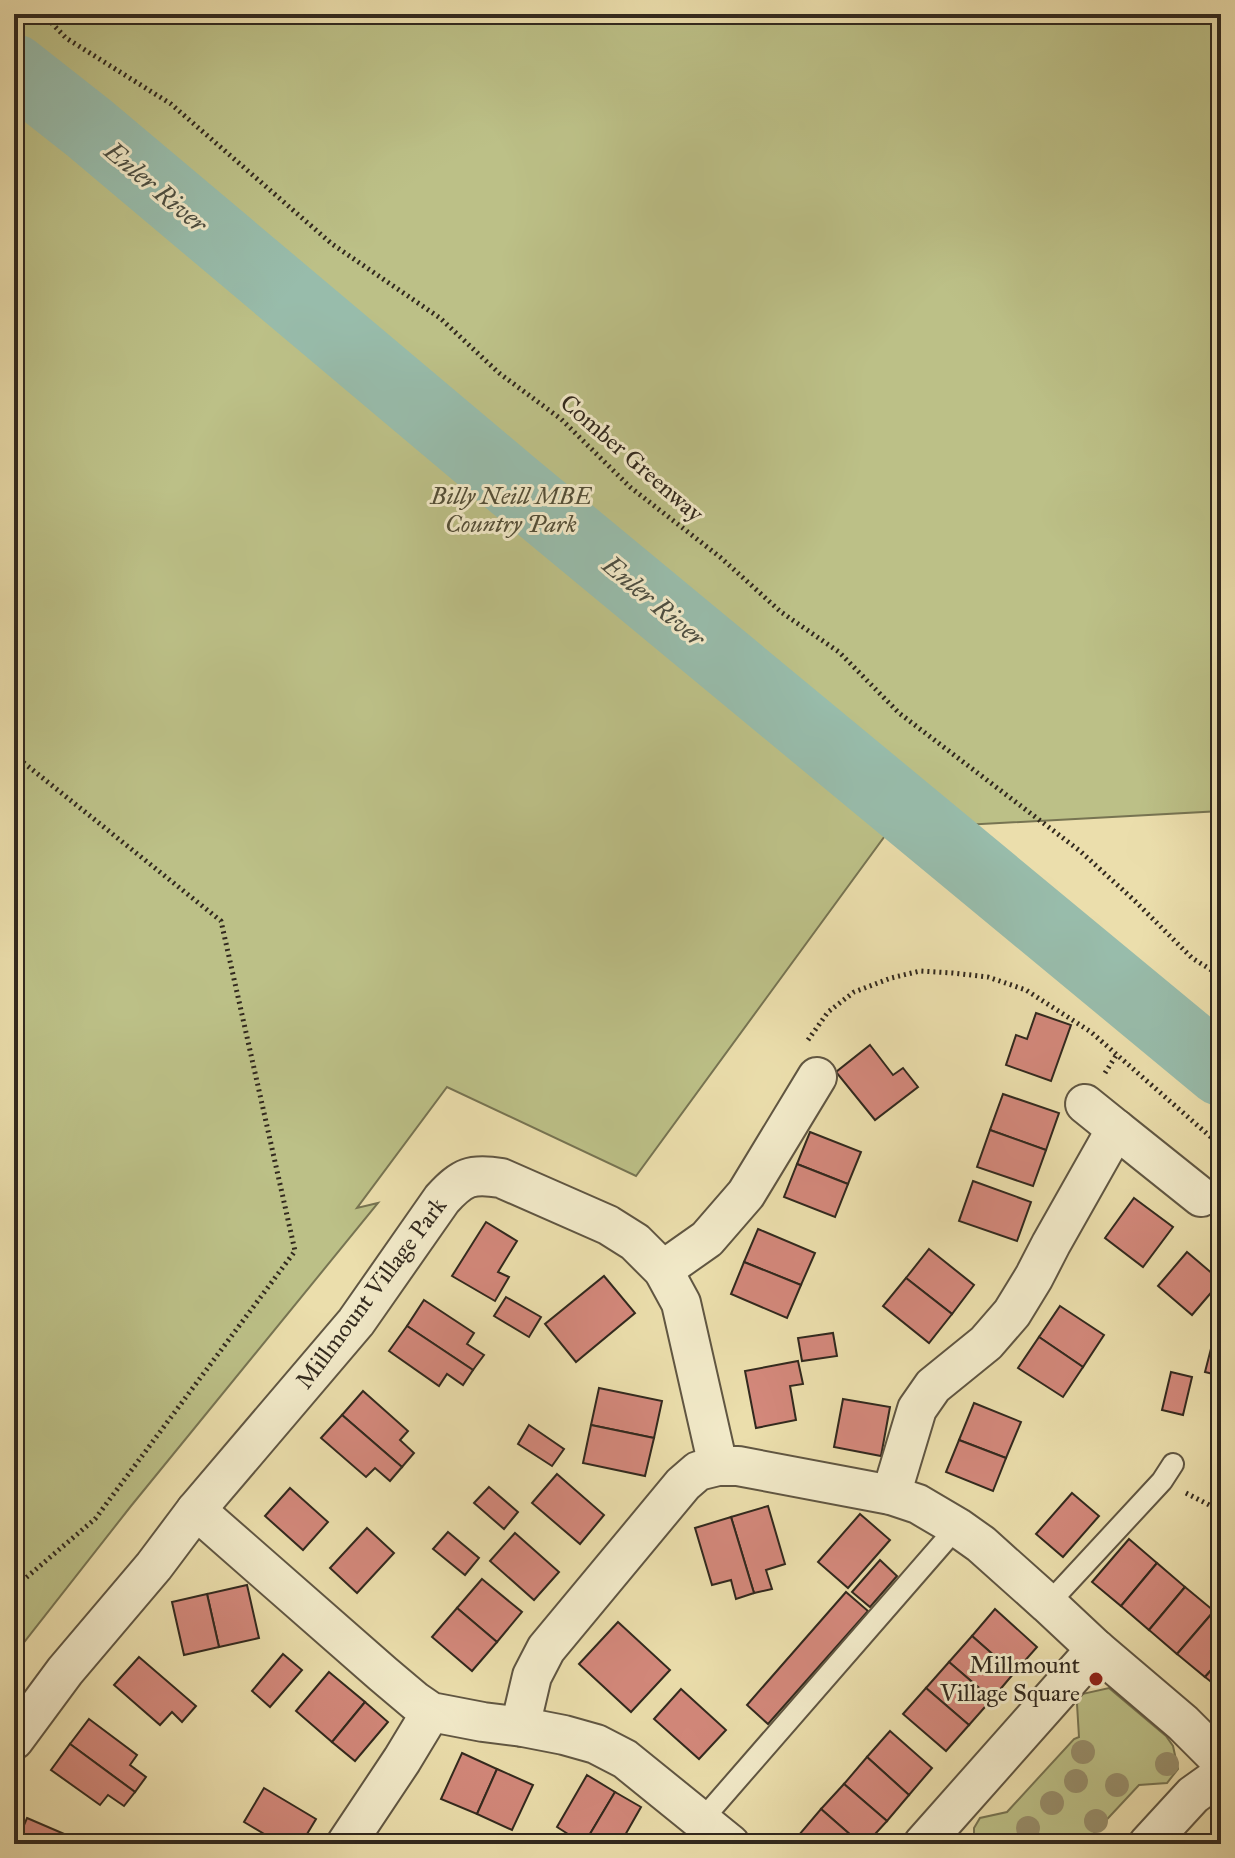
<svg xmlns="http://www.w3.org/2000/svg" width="1235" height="1858" viewBox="0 0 1235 1858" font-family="'IM FELL Great Primer',serif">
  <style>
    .green { fill: #bcc087; stroke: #777452; stroke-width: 2 }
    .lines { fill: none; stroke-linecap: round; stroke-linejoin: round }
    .river { stroke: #98bcab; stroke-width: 70 }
    .building { fill: #d3887b; stroke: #32291e; stroke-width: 2 }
    .lane-casing { stroke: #605642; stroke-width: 24 }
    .street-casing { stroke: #605642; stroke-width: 42 }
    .path { stroke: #32291e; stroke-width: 5; stroke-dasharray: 2 4; stroke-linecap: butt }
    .lane { stroke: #f2eac9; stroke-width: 20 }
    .street { stroke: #f2eac9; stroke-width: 38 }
    .tree { fill: #988f6c }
    .poi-dot { fill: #8f2418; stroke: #f2eac9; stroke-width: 3 }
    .labels { text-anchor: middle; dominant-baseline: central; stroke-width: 6; stroke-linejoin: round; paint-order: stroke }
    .street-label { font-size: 24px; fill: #32291e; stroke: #f2eac9 }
    .park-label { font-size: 24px; font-style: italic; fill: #544f38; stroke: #f2eac9 }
    .poi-label { font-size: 24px; fill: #32291e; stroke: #f2eac9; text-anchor: end }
    .water-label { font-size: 26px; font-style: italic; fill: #4c4e41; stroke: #f2eac9 }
  </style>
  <rect width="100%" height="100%" fill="#ebdeac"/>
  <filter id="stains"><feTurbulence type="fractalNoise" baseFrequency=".0025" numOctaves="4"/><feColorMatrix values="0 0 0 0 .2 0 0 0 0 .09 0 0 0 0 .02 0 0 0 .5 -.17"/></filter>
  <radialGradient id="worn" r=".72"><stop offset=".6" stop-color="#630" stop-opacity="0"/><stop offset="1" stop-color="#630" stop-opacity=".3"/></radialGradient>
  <g class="green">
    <polygon points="14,14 1221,14 1221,811 890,829 636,1176 447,1087 357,1208 378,1203 131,1506 14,1655"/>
    <polygon points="1109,1688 1166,1736 1173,1746 1178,1769 1167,1783 1139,1785 1084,1844 974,1844 974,1828 980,1818 1007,1812 1074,1739 1079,1737 1077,1704 1082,1694"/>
  </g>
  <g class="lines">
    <polyline class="river" points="14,69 89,128 513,485 1221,1071"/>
  </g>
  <g class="building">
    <polygon points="1036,1013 1071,1025 1051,1081 1006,1065 1016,1035 1027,1039"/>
    <polygon points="870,1045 893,1075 903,1068 918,1087 875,1120 836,1072"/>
    <polygon points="1003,1094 1059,1113 1046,1150 990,1130"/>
    <polygon points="990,1130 1046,1150 1033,1186 977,1167"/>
    <polygon points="810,1132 861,1152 848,1184 797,1164"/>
    <polygon points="797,1164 848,1184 835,1217 784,1197"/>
    <polygon points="973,1181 1031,1202 1017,1241 959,1221"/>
    <polygon points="1134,1198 1173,1227 1143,1267 1105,1238"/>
    <polygon points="486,1222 517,1241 498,1272 509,1277 495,1301 452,1276"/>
    <polygon points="758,1229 815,1253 801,1285 744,1262"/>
    <polygon points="929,1249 974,1285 952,1314 906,1278"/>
    <polygon points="1187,1252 1221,1281 1192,1315 1158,1286"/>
    <polygon points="744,1262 801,1285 787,1318 731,1294"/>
    <polygon points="604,1276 635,1313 576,1362 545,1324"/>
    <polygon points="906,1278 952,1314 929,1343 883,1306"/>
    <polygon points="506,1297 541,1317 529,1337 494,1316"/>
    <polygon points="424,1300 474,1333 467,1344 484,1355 473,1370 407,1326"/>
    <polygon points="1060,1306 1104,1335 1083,1367 1039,1337"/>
    <polygon points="407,1326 473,1370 463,1385 447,1374 439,1386 389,1351"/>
    <polygon points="1216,1329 1221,1331 1221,1376 1205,1372"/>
    <polygon points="833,1333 837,1356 802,1361 798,1338"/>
    <polygon points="1039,1337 1083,1367 1063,1397 1018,1368"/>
    <polygon points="798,1361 803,1384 790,1386 796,1420 756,1428 745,1371"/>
    <polygon points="1171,1372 1192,1377 1183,1415 1162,1410"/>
    <polygon points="599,1388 662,1401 654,1438 591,1425"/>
    <polygon points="363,1391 408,1431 400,1440 414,1453 402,1467 342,1415"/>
    <polygon points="843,1399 890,1407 881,1456 834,1447"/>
    <polygon points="974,1403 1021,1422 1006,1458 959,1440"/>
    <polygon points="342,1415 402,1467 390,1481 375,1468 366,1477 321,1438"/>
    <polygon points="529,1425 564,1449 552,1466 518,1444"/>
    <polygon points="591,1425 654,1438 645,1476 583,1463"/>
    <polygon points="959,1440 1006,1458 993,1491 946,1472"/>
    <polygon points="557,1474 604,1515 580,1544 532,1503"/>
    <polygon points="489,1487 518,1512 504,1529 474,1503"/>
    <polygon points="290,1488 328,1522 303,1550 265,1516"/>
    <polygon points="1072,1493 1099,1516 1063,1557 1036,1534"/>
    <polygon points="768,1506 785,1564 766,1570 772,1589 754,1593 731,1517"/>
    <polygon points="860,1514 890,1540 848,1588 818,1562"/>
    <polygon points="731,1517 754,1593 736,1599 731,1580 712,1585 695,1528"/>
    <polygon points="367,1528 394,1553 357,1593 330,1568"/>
    <polygon points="448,1532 479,1558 465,1575 433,1549"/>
    <polygon points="515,1533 559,1572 534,1600 490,1561"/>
    <polygon points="1129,1539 1157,1563 1121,1606 1092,1582"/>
    <polygon points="880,1560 897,1576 870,1607 852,1592"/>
    <polygon points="1157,1563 1185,1587 1149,1630 1121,1606"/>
    <polygon points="482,1579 522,1612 497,1642 457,1608"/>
    <polygon points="247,1585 259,1638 219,1647 207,1594"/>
    <polygon points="1185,1587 1214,1611 1177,1654 1149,1630"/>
    <polygon points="846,1592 868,1611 768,1724 747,1705"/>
    <polygon points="207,1594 219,1647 184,1655 172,1602"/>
    <polygon points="457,1608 497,1642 472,1671 432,1637"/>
    <polygon points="995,1609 1037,1647 1014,1673 972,1636"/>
    <polygon points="1214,1611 1221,1617 1221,1659 1205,1677 1177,1654"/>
    <polygon points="618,1622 670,1670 631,1712 579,1664"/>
    <polygon points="972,1636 1014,1673 992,1699 949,1662"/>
    <polygon points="283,1654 302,1670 270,1707 252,1691"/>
    <polygon points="139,1657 196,1706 182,1722 172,1712 160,1725 114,1685"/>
    <polygon points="1221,1659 1221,1690 1205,1677"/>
    <polygon points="949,1662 992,1699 969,1725 926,1688"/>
    <polygon points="329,1672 365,1702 332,1742 296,1711"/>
    <polygon points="926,1688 969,1725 946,1751 903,1714"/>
    <polygon points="681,1689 726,1730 699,1759 654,1719"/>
    <polygon points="365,1702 388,1722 355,1761 332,1742"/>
    <polygon points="89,1719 137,1755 130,1765 146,1777 135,1792 70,1744"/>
    <polygon points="890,1731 932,1768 909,1795 867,1757"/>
    <polygon points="70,1744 135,1792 124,1806 108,1795 100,1805 51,1770"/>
    <polygon points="462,1753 497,1769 477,1814 441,1799"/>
    <polygon points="867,1757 909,1795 887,1821 844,1784"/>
    <polygon points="497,1769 533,1785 512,1830 477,1814"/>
    <polygon points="587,1775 615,1792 584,1844 563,1844 568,1834 557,1827"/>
    <polygon points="844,1784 887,1821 866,1844 861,1844 821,1809"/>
    <polygon points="264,1788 316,1819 301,1844 281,1844 244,1822"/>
    <polygon points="615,1792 641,1807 620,1844 584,1844"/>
    <polygon points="821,1809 861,1844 808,1844 798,1836"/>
    <polygon points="27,1818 83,1842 82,1844 16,1844"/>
    <polygon points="1221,1822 1221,1844 1206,1844 1204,1842"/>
  </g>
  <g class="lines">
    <defs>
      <g id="lane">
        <polyline points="1048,1604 1162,1481 1173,1464"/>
        <polyline points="701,1821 957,1527"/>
      </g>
      <g id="street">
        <polyline points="1085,1104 1116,1129"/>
        <polyline points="663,1270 707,1239 746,1194 817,1077"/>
        <polyline points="891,1495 917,1409 933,1386 986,1343 1012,1313 1034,1277 1051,1244 1116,1129 1201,1197"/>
        <polyline points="196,1510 383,1674 415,1701 431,1712 483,1722 523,1727 564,1735 596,1744 625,1759 730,1844"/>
        <polyline points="523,1727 524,1710 532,1676 546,1649 683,1484 698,1471 718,1466 738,1466 891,1495 918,1504 957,1527 981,1544 1048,1604 1096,1649 1183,1723 1221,1761"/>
        <path d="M14 1740 65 1671 154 1566 196 1510 356 1322 442 1199C462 1177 471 1173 501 1178L608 1225 635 1242 663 1270 681 1303 718 1466"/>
        <polyline points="346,1844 402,1760 431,1712"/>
        <polyline points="923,1844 1096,1649"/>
        <polyline points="1148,1844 1193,1795 1221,1775"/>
      </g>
    </defs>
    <use href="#lane" class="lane-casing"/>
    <use href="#street" class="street-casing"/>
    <g class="path">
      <polyline points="43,14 66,38 171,104 332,244 440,318 499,373 561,419 630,487 720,557 781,612 839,652 899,713 1080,851 1135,901 1192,958 1221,976"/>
      <polyline points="14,755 221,921 295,1251 95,1519 14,1588"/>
      <polyline points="808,1040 828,1012 854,992 891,978 920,971 953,973 988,977 1026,990 1091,1032 1221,1146"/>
      <polyline points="1105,1073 1117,1054"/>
      <polyline points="1186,1493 1221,1511"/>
      <polyline points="1221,1531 1216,1557 1221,1562"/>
    </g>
    <use href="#lane" class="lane"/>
    <use href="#street" class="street"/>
  </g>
  <g class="tree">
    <circle cx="1083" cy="1752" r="12"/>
    <circle cx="1167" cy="1764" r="12"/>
    <circle cx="1076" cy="1781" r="12"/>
    <circle cx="1117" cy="1785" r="12"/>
    <circle cx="1052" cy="1803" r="12"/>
    <circle cx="1096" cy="1821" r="12"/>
    <circle cx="1028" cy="1828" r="12"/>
  </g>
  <circle class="poi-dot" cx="1096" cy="1679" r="8"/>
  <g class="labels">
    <g class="street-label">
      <text transform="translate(632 458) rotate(41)">Comber Greenway</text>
      <text transform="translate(371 1293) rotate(-53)">Millmount Village Park</text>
    </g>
    <g class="park-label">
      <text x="511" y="496">Billy Neill MBE<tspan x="511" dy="28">Country Park</tspan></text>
    </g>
    <g class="poi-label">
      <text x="1080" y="1665">Millmount<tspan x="1080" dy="28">Village Square</tspan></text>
    </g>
    <g class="water-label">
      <text transform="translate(156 187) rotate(40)">Enler River</text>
      <text transform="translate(654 601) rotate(40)">Enler River</text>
    </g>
  </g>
  <rect width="1235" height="1858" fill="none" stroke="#ebdeac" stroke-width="48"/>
  <rect x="16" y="16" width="1203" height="1826" fill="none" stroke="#32291e" stroke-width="4"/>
  <rect x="24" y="24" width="1187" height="1810" fill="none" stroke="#32291e" stroke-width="2"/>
  <rect width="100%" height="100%" filter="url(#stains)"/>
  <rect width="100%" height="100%" fill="url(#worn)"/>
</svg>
